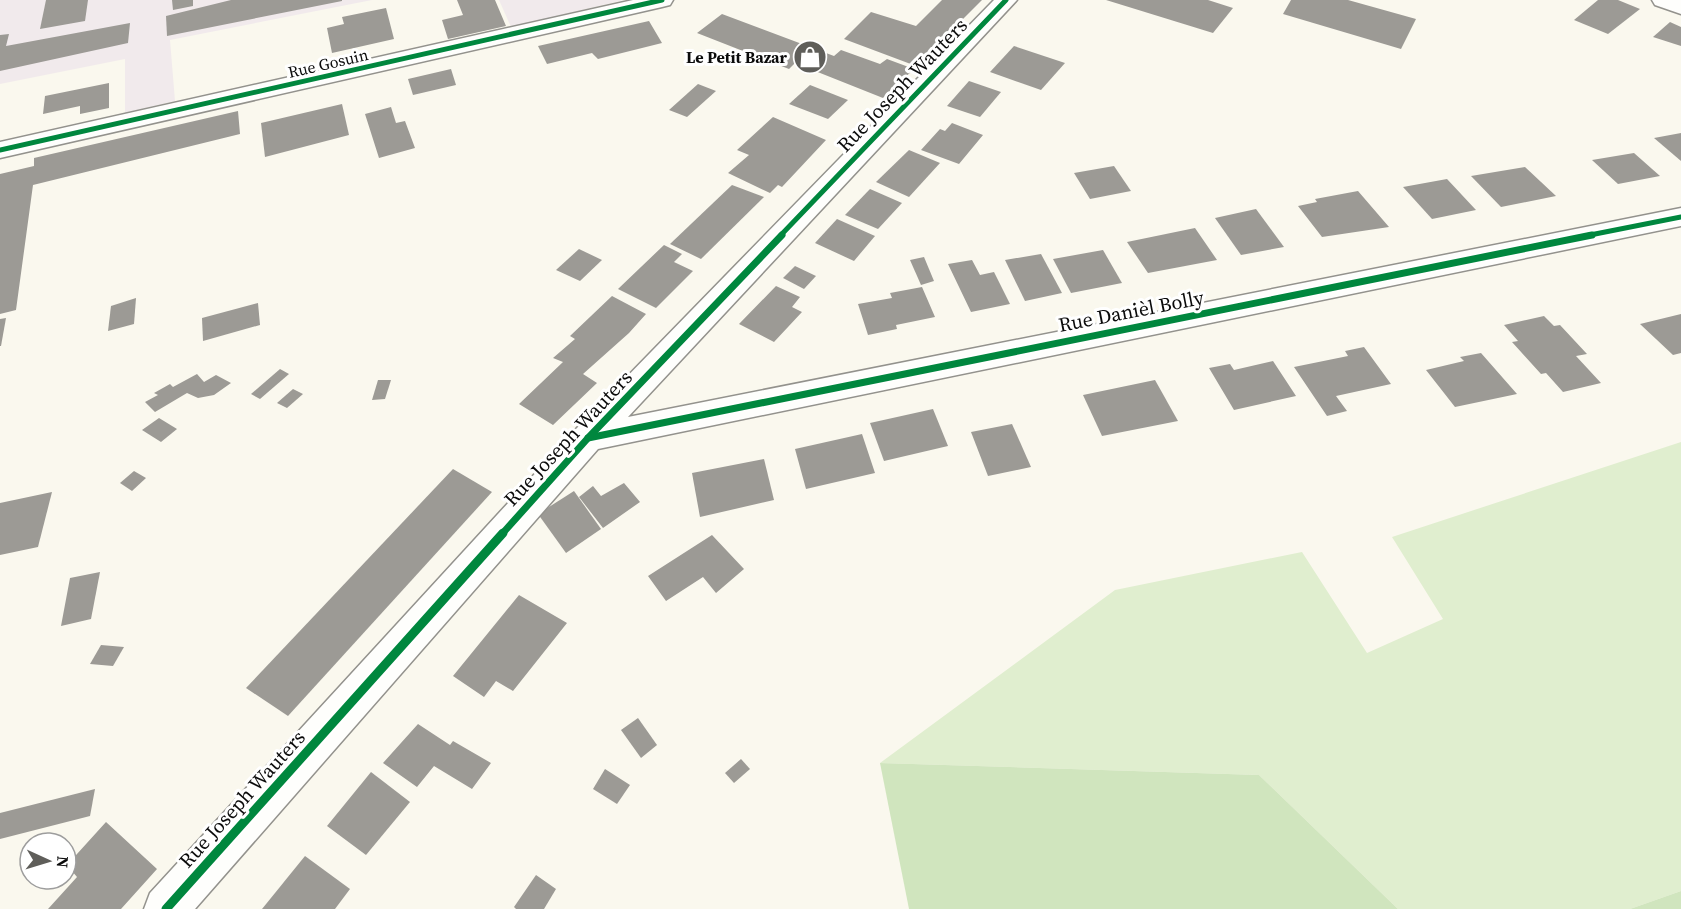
<svg xmlns="http://www.w3.org/2000/svg" width="1681" height="909" viewBox="0 0 1681 909" font-family="'Source Serif 4',serif">
  <style>
    .industrial { fill: #f1eaec }
    .green { fill: #e0eecf }
    .forest { fill: #d0e5be }
    .building { fill: #9c9a95 }
    .lines { fill: none; stroke-linecap: round; stroke-linejoin: round }
    .minor-casing { stroke: #93928d; stroke-width: 3 }
    .minor { fill: #fefefc; fill-rule: evenodd }
    .cycleway-far2-casing { stroke: #fff; stroke-width: 8 }
    .cycleway-far1-casing { stroke: #fff; stroke-width: 10 }
    .cycleway-casing { stroke: #fff; stroke-width: 13 }
    .cycleway-far2 { stroke: #00873e; stroke-width: 5 }
    .cycleway-far1 { stroke: #00873e; stroke-width: 7 }
    .cycleway { stroke: #00873e; stroke-width: 9 }
    .labels { text-anchor: middle; dominant-baseline: central; stroke-width: 6; stroke-linejoin: round; paint-order: stroke }
    .far-poi-label { font-size: 16px; font-weight: bold; fill: #0b0b0b; stroke: #fff; text-anchor: end }
    .far-street-label { font-size: 16px; fill: #0b0b0b; stroke: #fff }
    .street-label { font-size: 20px; fill: #0b0b0b; stroke: #fff }
  </style>
  <rect width="100%" height="100%" fill="#faf8ee"/>
  <g class="industrial">
    <polygon points="0,0 372,0 170,40 175,101 125,113 125,59 0,84"/>
    <polygon points="499,0 624,0 511,27"/>
  </g>
  <polygon class="green" points="1681,442 1681,891 1630,909 1398,909 1259,775 880,763 1115,590 1302,552 1367,653 1443,619 1392,537"/>
  <g class="forest">
    <polygon points="880,763 1259,775 1398,909 909,909"/>
    <polygon points="1681,891 1681,909 1630,909"/>
  </g>
  <g class="building">
    <polygon points="46,0 88,0 85,21 40,29"/>
    <polygon points="172,0 193,0 193,6 173,10"/>
    <polygon points="231,0 342,0 342,1 167,36 166,16"/>
    <polygon points="457,0 495,0 506,26 448,39 442,20 463,15"/>
    <polygon points="942,0 982,0 916,66 844,39 871,12 916,26"/>
    <polygon points="1106,0 1208,0 1233,8 1213,33"/>
    <polygon points="1291,0 1348,0 1416,19 1401,49 1283,14"/>
    <polygon points="1598,0 1618,0 1640,9 1608,34 1574,20"/>
    <polygon points="386,8 394,39 332,53 327,28 344,24 342,17"/>
    <polygon points="722,14 834,56 841,50 880,64 887,59 914,69 883,98 795,63 789,69 697,33"/>
    <polygon points="649,21 662,43 598,59 592,53 547,64 538,46"/>
    <polygon points="1670,22 1681,27 1681,46 1653,37"/>
    <polygon points="130,23 128,43 0,71 0,35 9,34 6,46"/>
    <polygon points="1014,46 1065,63 1041,90 990,72"/>
    <polygon points="451,69 456,85 413,95 408,79"/>
    <polygon points="969,81 1001,92 980,117 947,106"/>
    <polygon points="109,83 109,108 80,114 80,106 43,114 45,96"/>
    <polygon points="698,84 716,91 687,117 669,110"/>
    <polygon points="810,85 848,100 828,119 789,104"/>
    <polygon points="342,104 349,135 265,157 261,123"/>
    <polygon points="391,107 396,123 405,121 415,148 379,158 365,114"/>
    <polygon points="238,111 240,134 33,185 16,310 0,314 0,174 34,166 34,158"/>
    <polygon points="773,117 826,140 782,187 778,185 770,193 728,173 749,155 737,150"/>
    <polygon points="952,123 983,135 959,164 921,150 940,129 945,131"/>
    <polygon points="1681,133 1681,161 1654,138"/>
    <polygon points="909,150 940,163 909,197 876,182"/>
    <polygon points="1634,153 1660,176 1618,184 1592,160"/>
    <polygon points="1114,166 1131,191 1090,199 1074,173"/>
    <polygon points="1525,167 1556,196 1501,207 1471,176"/>
    <polygon points="1447,179 1476,210 1432,219 1403,187"/>
    <polygon points="732,185 764,197 701,259 670,244"/>
    <polygon points="870,189 902,203 878,229 845,215"/>
    <polygon points="1358,191 1389,227 1322,237 1298,206 1317,202 1315,199"/>
    <polygon points="1256,209 1284,247 1241,255 1215,218"/>
    <polygon points="837,219 875,236 854,261 815,243"/>
    <polygon points="1195,228 1217,260 1148,273 1127,242"/>
    <polygon points="664,245 682,254 674,262 693,271 656,308 618,289"/>
    <polygon points="579,249 602,260 580,281 556,270"/>
    <polygon points="1103,250 1122,283 1071,293 1053,259"/>
    <polygon points="1041,254 1062,293 1025,301 1005,260"/>
    <polygon points="924,257 934,281 921,285 910,260"/>
    <polygon points="972,260 980,275 994,272 1010,304 971,312 948,264"/>
    <polygon points="795,266 816,276 804,289 783,278"/>
    <polygon points="776,286 800,297 792,307 802,312 774,342 739,324"/>
    <polygon points="922,287 935,317 896,325 897,329 868,335 858,304 892,298 890,293"/>
    <polygon points="612,296 646,314 629,333 583,374 597,383 553,425 519,404 563,362 553,358 575,339 570,336"/>
    <polygon points="136,298 134,324 108,331 111,306"/>
    <polygon points="258,303 260,325 203,341 202,318"/>
    <polygon points="1681,314 1681,353 1673,355 1640,324"/>
    <polygon points="1544,316 1554,326 1560,325 1587,354 1576,356 1601,383 1563,392 1546,373 1541,374 1512,342 1518,341 1504,325"/>
    <polygon points="6,318 1,346 0,346 0,319"/>
    <polygon points="1364,347 1391,384 1336,396 1347,411 1327,416 1294,367 1348,356 1345,351"/>
    <polygon points="1481,353 1517,394 1455,407 1426,370 1464,361 1460,357"/>
    <polygon points="1273,361 1296,396 1234,410 1209,368 1230,364 1234,370"/>
    <polygon points="280,369 289,374 260,399 251,394"/>
    <polygon points="197,374 204,382 216,375 231,383 214,395 198,398 187,393 155,412 145,402 158,395 154,393 170,384 173,387"/>
    <polygon points="378,380 391,380 385,399 372,400"/>
    <polygon points="1155,380 1178,421 1102,436 1083,395"/>
    <polygon points="293,389 303,394 287,408 277,403"/>
    <polygon points="933,409 948,446 884,461 870,423"/>
    <polygon points="159,418 177,429 161,442 142,430"/>
    <polygon points="1012,424 1031,467 988,476 971,432"/>
    <polygon points="862,434 875,473 806,489 795,449"/>
    <polygon points="764,459 774,500 700,517 692,473"/>
    <polygon points="453,469 492,492 288,716 246,688"/>
    <polygon points="134,471 146,478 132,491 120,483"/>
    <polygon points="624,483 640,502 603,528 579,497 593,486 601,496"/>
    <polygon points="574,491 601,529 566,553 538,514"/>
    <polygon points="52,492 38,547 0,555 0,503"/>
    <polygon points="712,535 744,569 716,593 703,577 666,601 648,576"/>
    <polygon points="100,572 91,619 61,626 70,578"/>
    <polygon points="519,595 567,623 513,691 496,681 484,697 453,676"/>
    <polygon points="101,645 124,647 113,666 90,664"/>
    <polygon points="638,718 657,745 641,758 621,730"/>
    <polygon points="418,724 450,745 453,741 491,763 472,789 434,766 417,787 383,763"/>
    <polygon points="741,759 750,769 734,783 725,773"/>
    <polygon points="605,769 630,785 617,804 593,789"/>
    <polygon points="371,772 410,802 366,855 327,826"/>
    <polygon points="95,789 90,816 0,839 0,813"/>
    <polygon points="106,822 157,869 121,909 48,909 77,877 67,865"/>
    <polygon points="305,856 350,889 335,909 262,909"/>
    <polygon points="536,875 556,889 544,909 516,909 514,907"/>
  </g>
  <g class="lines">
    <defs>
      <g id="minor">
        <polygon points="633,0 673,0 670,5 662,7 0,158 0,142"/>
        <polygon points="994,0 1017,0 628,417 1681,208 1681,226 598,449 195,909 144,909 150,893 576,429"/>
        <polygon points="1652,0 1681,0 1681,14 1655,5"/>
      </g>
    </defs>
    <use href="#minor" class="minor-casing"/>
    <use href="#minor" class="minor"/>
    <defs>
      <g id="cycleway-far2">
        <polyline points="0,150 662,0"/>
        <polyline points="780,236 1006,0"/>
        <polyline points="1585,236 1681,217"/>
      </g>
      <g id="cycleway-far1">
        <polyline points="588,438 1592,235"/>
        <polyline points="502,534 588,438 782,235"/>
      </g>
      <polyline id="cycleway" points="166,909 503,533"/>
    </defs>
    <use href="#cycleway-far2" class="cycleway-far2-casing"/>
    <use href="#cycleway-far1" class="cycleway-far1-casing"/>
    <use href="#cycleway" class="cycleway-casing"/>
    <use href="#cycleway-far2" class="cycleway-far2"/>
    <use href="#cycleway-far1" class="cycleway-far1"/>
    <use href="#cycleway" class="cycleway"/>
  </g>
  <defs>
    <symbol id="shop-disc" viewBox="-11 -11 22 22"><circle r="9.5" fill="#5f5e5a" stroke="#fff"/><path d="M-5-2.5h2.3a2.7 3.5 0 0 1 5.4 0H5L5.5 6h-11ZM-1.5-2.5h3a1.5 2.3 0 0 0-3 0Z" fill="#fff"/></symbol>
  </defs>
  <g fill-rule="evenodd">
    <use href="#shop-disc" x="791" y="38" width="38" height="38"/>
  </g>
  <g class="labels">
    <g class="far-poi-label">
      <text x="787" y="57">Le Petit Bazar</text>
    </g>
    <g class="far-street-label">
      <text transform="translate(328 63) rotate(-13)">Rue Gosuin</text>
    </g>
    <g class="street-label">
      <text transform="translate(902 85) rotate(-46)">Rue Joseph Wauters</text>
      <text transform="translate(1131 311) rotate(-11)">Rue Danièl Bolly</text>
      <text transform="translate(568 438) rotate(-47)">Rue Joseph Wauters</text>
      <text transform="translate(242 799) rotate(-48)">Rue Joseph Wauters</text>
    </g>
  </g>
  <g transform="translate(48 861) rotate(94)"><circle r="28" fill="#ffffff" stroke="#9d9d9d" stroke-width="1.5"/>
  <path d="M0-4.5L10 22L0 15L-10 22Z" fill="#5f5e5a"/>
  <text y="-9" font-size="16" font-weight="bold" text-anchor="middle" fill="#0b0b0b">N</text>
  </g>
</svg>
